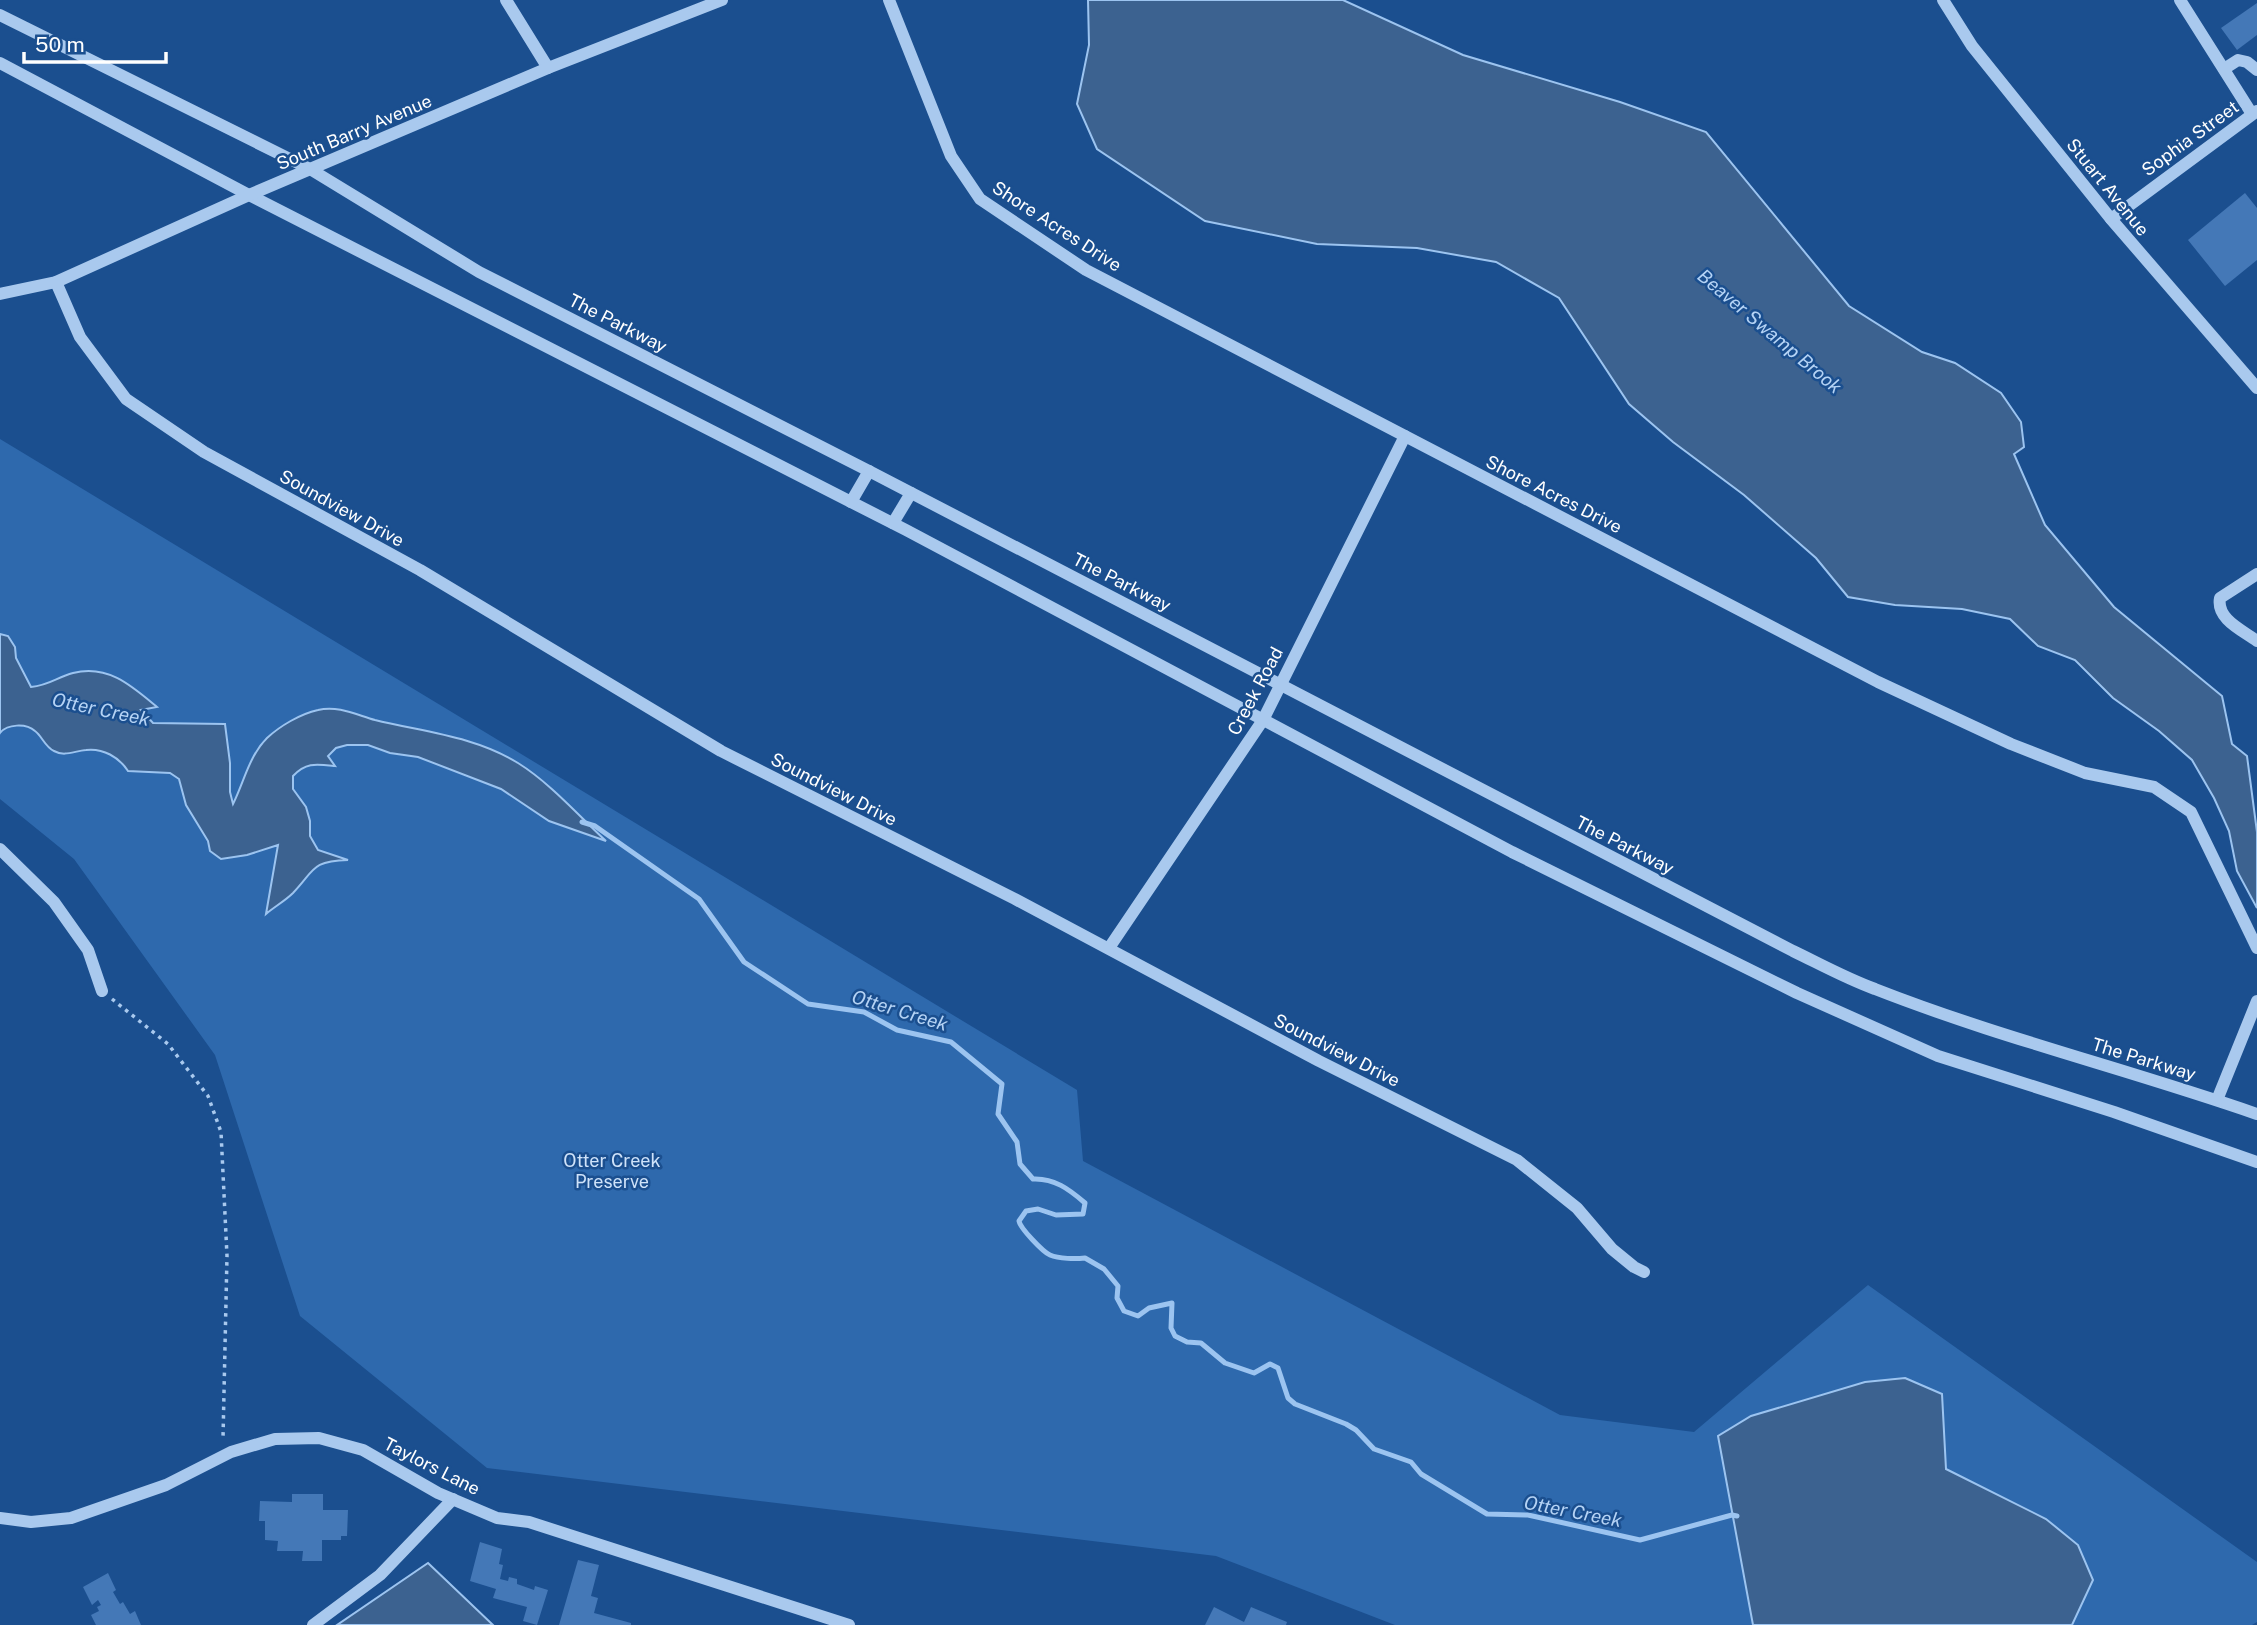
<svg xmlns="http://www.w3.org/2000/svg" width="2257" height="1625" viewBox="0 0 2257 1625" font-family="'Public Sans',sans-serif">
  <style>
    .green { fill: #2e69ad }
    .water { fill: #3c6290; stroke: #9cc4f0; stroke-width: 2 }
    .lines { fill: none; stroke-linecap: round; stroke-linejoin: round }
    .stream { stroke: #9cc4f0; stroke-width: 5 }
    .building { fill: #4478b7 }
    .path { stroke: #a9c9ee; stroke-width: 3.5; stroke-dasharray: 3.5 5; stroke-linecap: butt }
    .minor { stroke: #a9c9ee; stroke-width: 12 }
    .labels { text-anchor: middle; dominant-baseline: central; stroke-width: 5; stroke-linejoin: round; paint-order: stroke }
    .street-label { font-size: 18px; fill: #fff; stroke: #1b4f8f }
    .park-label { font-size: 18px; fill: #cfe3fa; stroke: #1b4f8f }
    .water-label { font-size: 19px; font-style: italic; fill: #b5d3f5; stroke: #1b4f8f }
  </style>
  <rect width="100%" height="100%" fill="#1b4f8f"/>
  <polygon class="green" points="0,439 1077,1090 1083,1161 1560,1415 1694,1432 1868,1285 2257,1562 2257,1622 2252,1625 1395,1625 1216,1556 487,1468 300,1316 215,1055 74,859 0,799"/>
  <g class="water">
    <polygon points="1088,0 1343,0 1463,55 1620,102 1706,132 1849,306 1922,352 1955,363 2001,393 2021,422 2024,447 2014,454 2045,525 2114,607 2222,696 2232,744 2247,756 2257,832 2257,908 2237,871 2229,831 2214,798 2192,760 2159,731 2113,698 2075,660 2038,646 2010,619 1962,609 1895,605 1848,597 1816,558 1744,495 1673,442 1629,404 1559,298 1496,262 1417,248 1317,244 1205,221 1097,149 1077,104 1089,45"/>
    <path d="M0 634 8 636 15 647 16 658 31 687C50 685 57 677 73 673 108 664 132 686 157 707L141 710 153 723 225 724 230 763V792L233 804C244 782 249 756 267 738 280 726 300 714 318 710 338 705 357 715 375 720 424 732 474 736 518 763 550 783 578 815 606 841L549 821 501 789 418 757 390 753 368 745H347L336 748 328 756 335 766C316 764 306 762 293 776V789L306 807 310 821V836L318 850 348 860C311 861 315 870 293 893 285 901 274 907 266 914L278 845 247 855 221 859 210 851 208 841 186 805 179 779 170 773 128 771C119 757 103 748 86 750 74 751 65 757 54 751 45 747 42 736 35 731 26 723 7 724 0 733Z"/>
    <polygon points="1905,1378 1942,1394 1946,1469 2046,1519 2078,1545 2093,1580 2072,1625 1753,1625 1718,1436 1751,1416 1865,1382"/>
    <polygon points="428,1563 493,1625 337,1625"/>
  </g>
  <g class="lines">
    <path class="stream" d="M582 822 595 826 699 899 744 962 808 1004 864 1012 897 1030 951 1042 1002 1084 998 1114 1017 1142 1020 1164 1033 1179C1054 1178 1069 1189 1085 1203L1083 1214 1056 1215 1038 1209 1026 1211 1019 1221C1020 1228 1043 1252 1050 1255 1059 1259 1076 1259 1085 1258L1104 1269 1118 1286 1117 1298 1124 1311 1138 1316 1149 1308 1172 1303 1171 1328 1175 1336 1187 1342 1201 1343 1225 1363 1254 1373 1270 1364 1278 1368 1288 1398 1295 1404 1346 1424 1356 1430 1374 1449 1411 1462 1421 1474 1487 1514 1528 1515 1640 1540 1732 1515 1737 1516"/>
  </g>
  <g class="building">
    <polygon points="2257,3 2257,35 2237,50 2221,28"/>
    <polygon points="2245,193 2257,208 2257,260 2225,286 2188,240"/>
    <polygon points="292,1494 323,1494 323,1510 348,1510 347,1536 341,1536 341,1540 322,1540 322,1561 302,1561 303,1551 277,1551 278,1541 265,1540 265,1521 259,1521 260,1501 292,1502"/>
    <polygon points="480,1542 502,1549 499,1564 503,1565 500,1579 508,1581 509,1577 517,1579 517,1584 534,1590 535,1586 548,1590 537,1625 523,1621 527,1607 493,1598 496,1589 470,1581"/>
    <polygon points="578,1560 599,1565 591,1596 598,1598 594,1613 631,1623 631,1625 559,1625"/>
    <polygon points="108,1573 116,1590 113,1592 120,1604 123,1602 130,1614 135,1611 141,1625 96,1625 91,1615 99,1611 97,1607 101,1605 98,1600 92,1605 83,1587"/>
    <polygon points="1214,1607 1244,1622 1251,1607 1287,1622 1286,1625 1205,1625"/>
  </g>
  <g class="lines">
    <polyline class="path" points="112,999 168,1044 208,1096 221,1132 227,1256 223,1438"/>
    <g class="minor">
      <polyline points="506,0 548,68"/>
      <polyline points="889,0 951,156 980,199 1086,270 1878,682 2011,744 2085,773 2154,787 2191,812 2257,948"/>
      <polyline points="1943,0 1972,46 2111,219 2257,388"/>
      <polyline points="2180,0 2252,114"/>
      <path d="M0 15 310 169 479 272 869 471 1793 951C1820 964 1847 979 1875 989 2000 1038 2131 1070 2257 1114"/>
      <polyline points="0,63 249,195 906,530 1512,852 1797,993 1938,1056 2114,1112 2257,1162"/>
      <polyline points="2224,69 2238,60 2247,62 2257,70"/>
      <polyline points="2111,219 2257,111"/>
      <polyline points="56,282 80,337 126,399 204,452 420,570 721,751 1015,899 1319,1061 1517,1160 1577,1208 1612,1249 1634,1267 1644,1272"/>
      <polyline points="0,294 56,282 249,195 548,68 722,0"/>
      <polyline points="851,502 869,471"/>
      <polyline points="893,523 911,493"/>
      <path d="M2257 574 2220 598C2216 619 2242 630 2257 641"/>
      <polyline points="0,849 54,902 88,950 102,991"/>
      <polyline points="1109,948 1263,720 1405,436"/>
      <polyline points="2217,1100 2257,1001"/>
      <polyline points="0,1518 31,1522 71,1518 166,1485 231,1452 275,1439 319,1438 363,1450 438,1493 497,1518 529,1522 849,1625"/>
      <polyline points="313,1625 380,1575 453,1499"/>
    </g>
  </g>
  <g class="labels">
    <g class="street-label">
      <text transform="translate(354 132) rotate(-23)">South Barry Avenue</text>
      <text transform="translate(2190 138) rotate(-36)">Sophia Street</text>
      <text transform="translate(2108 187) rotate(51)">Stuart Avenue</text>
      <text transform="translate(1057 226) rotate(33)">Shore Acres Drive</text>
      <text transform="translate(618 323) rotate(27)">The Parkway</text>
      <text transform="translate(1554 494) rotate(27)">Shore Acres Drive</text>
      <text transform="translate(342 508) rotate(29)">Soundview Drive</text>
      <text transform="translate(1122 582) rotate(27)">The Parkway</text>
      <text transform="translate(1255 691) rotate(-62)">Creek Road</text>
      <text transform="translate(834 789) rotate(27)">Soundview Drive</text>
      <text transform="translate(1625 845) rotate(27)">The Parkway</text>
      <text transform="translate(1337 1050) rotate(27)">Soundview Drive</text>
      <text transform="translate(2144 1059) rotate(17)">The Parkway</text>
      <text transform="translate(432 1466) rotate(27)">Taylors Lane</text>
    </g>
    <g class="park-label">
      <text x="612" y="1160">Otter Creek<tspan x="612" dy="21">Preserve</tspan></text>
    </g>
    <g class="water-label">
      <text transform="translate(1770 331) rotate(40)">Beaver Swamp Brook</text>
      <text transform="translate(101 709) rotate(12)">Otter Creek</text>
      <text transform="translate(900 1010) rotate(17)">Otter Creek</text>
      <text transform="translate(1573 1511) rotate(11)">Otter Creek</text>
    </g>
  </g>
  <path d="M24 52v10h142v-10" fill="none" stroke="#ffffff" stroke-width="3.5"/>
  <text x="35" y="52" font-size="21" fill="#ffffff" stroke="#1b4f8f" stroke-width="5" paint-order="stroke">50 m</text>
</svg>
